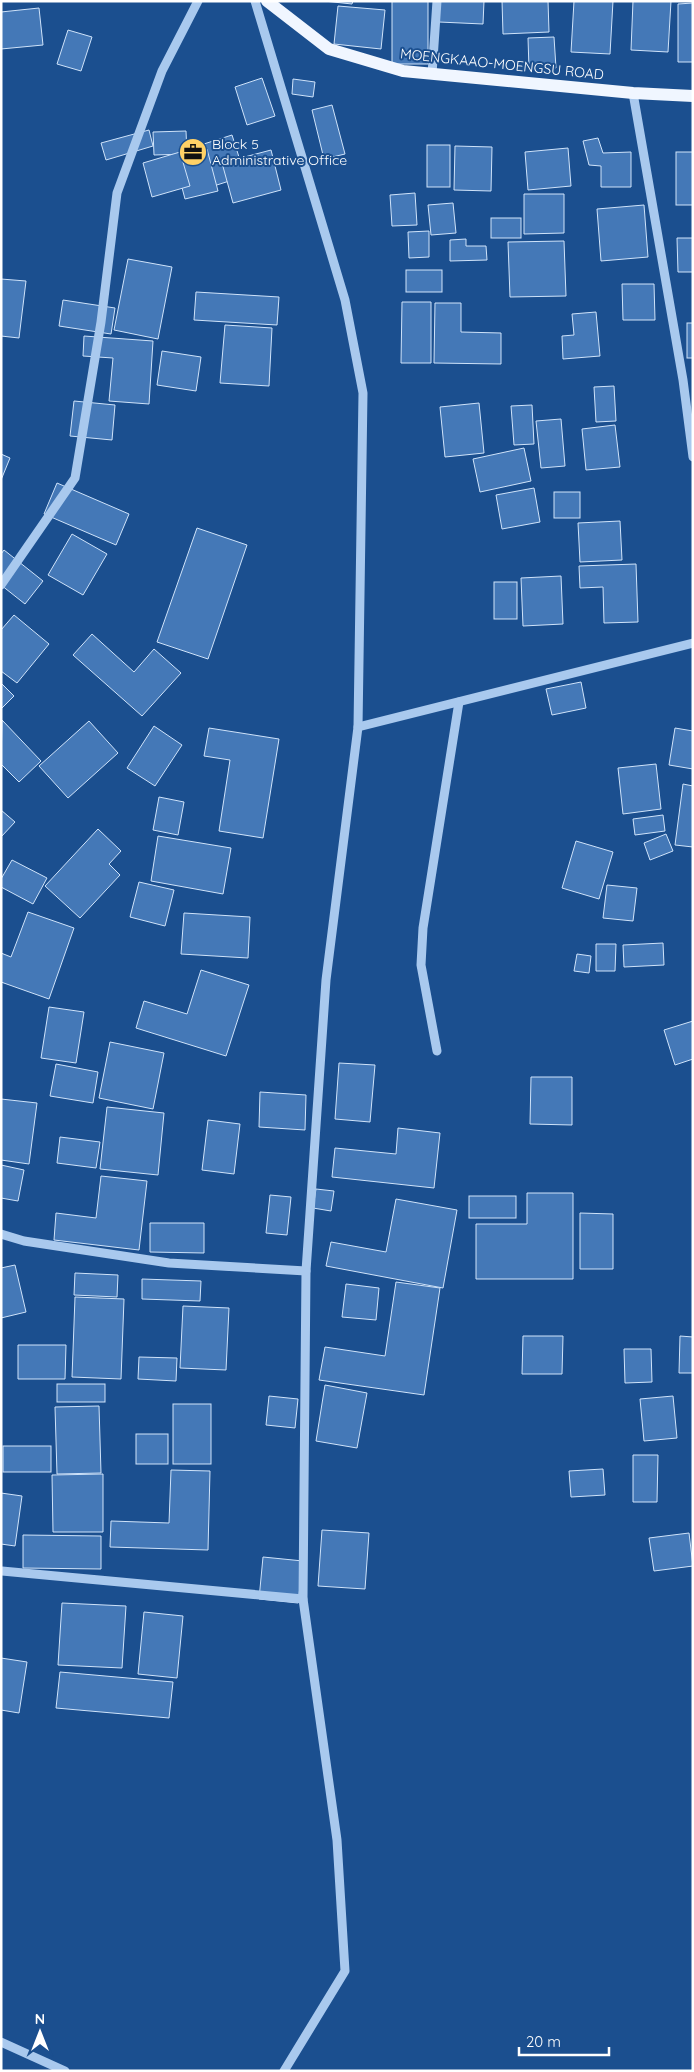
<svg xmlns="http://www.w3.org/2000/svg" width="694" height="2072" viewBox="0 0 694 2072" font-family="Quicksand,sans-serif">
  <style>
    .building { fill: #4478b7; stroke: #cfe3fa }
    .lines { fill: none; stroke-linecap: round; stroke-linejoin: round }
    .minor { stroke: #a9c9ee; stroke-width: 9 }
    .major { stroke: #f0f6ff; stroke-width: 12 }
    .labels { text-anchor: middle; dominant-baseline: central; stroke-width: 4; stroke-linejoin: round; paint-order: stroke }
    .street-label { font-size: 14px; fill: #fff; stroke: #1b4f8f }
    .poi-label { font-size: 14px; fill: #fff; stroke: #1b4f8f; text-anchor: start }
  </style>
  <rect width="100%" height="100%" fill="#1b4f8f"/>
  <g class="building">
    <polygon points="324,1 353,1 352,4"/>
    <rect x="392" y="1" width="36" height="63"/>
    <polygon points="440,1 484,1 483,24 439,22"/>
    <polygon points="502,1 548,1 549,32 503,34"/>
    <polygon points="574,1 613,1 610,54 571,52"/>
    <polygon points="633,1 671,1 668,52 631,50"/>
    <polygon points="693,3 693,62 678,62 678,4"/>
    <polygon points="338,6 385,10 381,49 334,44"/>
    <polygon points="39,8 43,45 1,49 1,12"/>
    <polygon points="68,30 92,37 81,71 57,64"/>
    <polygon points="554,37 556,68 529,69 528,38"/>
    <polygon points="262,78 275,116 247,125 235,87"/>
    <polygon points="293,79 315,82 313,97 292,94"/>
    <polygon points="332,105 345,154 324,159 312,110"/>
    <polygon points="149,130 153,146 106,160 101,143"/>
    <polygon points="186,131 187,154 154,155 153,132"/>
    <polygon points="232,135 245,176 198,191 185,150"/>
    <polygon points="598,138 603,153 631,152 631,187 601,187 601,166 589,165 583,141"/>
    <rect x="427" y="145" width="23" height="42"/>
    <polygon points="455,146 492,147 491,191 454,190"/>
    <polygon points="568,148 571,186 528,190 525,152"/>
    <polygon points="207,149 218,191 185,199 174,157"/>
    <polygon points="271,150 281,190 233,203 222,163"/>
    <polygon points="180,152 190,186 152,197 143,163"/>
    <rect x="676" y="152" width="17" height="53"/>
    <polygon points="415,193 417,225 392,226 390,195"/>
    <polygon points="524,194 564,194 564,233 524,234"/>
    <polygon points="453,203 456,233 431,235 428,205"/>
    <polygon points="644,205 648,257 601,261 597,209"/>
    <rect x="491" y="218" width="30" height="20"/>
    <polygon points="429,231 429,257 409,258 408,232"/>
    <polygon points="677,238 693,238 693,272 678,272"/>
    <polygon points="466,239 466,246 486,246 487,260 450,261 450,240"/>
    <polygon points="564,241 566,296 510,297 508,242"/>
    <polygon points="128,259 172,267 158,339 114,330"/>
    <rect x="406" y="270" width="36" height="22"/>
    <polygon points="1,279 26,281 19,338 1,336"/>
    <polygon points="622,284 654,284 655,320 623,320"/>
    <polygon points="196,292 279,297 277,325 194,320"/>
    <polygon points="63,300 115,308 111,334 59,326"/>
    <polygon points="402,302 431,302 431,363 401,363"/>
    <polygon points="435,303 461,303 461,332 501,333 501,364 434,363"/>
    <polygon points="596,312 600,356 563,359 562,336 574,335 572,314"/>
    <rect x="687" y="323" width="6" height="35"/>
    <polygon points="225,325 272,328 269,386 220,383"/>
    <polygon points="84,336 153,341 149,404 109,401 113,358 83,356"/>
    <polygon points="162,351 201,357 196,391 157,385"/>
    <polygon points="614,386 616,421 596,422 594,387"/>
    <polygon points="74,401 115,405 112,440 70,436"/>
    <polygon points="479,403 484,453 445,457 440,407"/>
    <polygon points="532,405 534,444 514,445 511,406"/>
    <polygon points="561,419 565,466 541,468 536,421"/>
    <polygon points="615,425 620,467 586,470 582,429"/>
    <polygon points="524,448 531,481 480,492 473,459"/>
    <polygon points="1,454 10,458 1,480"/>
    <polygon points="57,483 129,514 116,545 44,514"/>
    <polygon points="534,488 540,522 502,529 496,495"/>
    <rect x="554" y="492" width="26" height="26"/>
    <polygon points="620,521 622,560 580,562 578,523"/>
    <polygon points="197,528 247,545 208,659 157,642"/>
    <polygon points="72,534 107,554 83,595 48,575"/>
    <polygon points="4,550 43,581 25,604 1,585 1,554"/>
    <polygon points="636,564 638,622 604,623 603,587 580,588 579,566"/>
    <polygon points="561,576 563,624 523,626 521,578"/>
    <rect x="494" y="582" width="23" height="37"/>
    <polygon points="14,615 49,644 17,683 1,671 1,630"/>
    <polygon points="92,634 134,672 154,649 181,673 142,716 73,655"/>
    <polygon points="581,682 586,708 552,715 546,689"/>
    <polygon points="1,683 14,696 1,709"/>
    <polygon points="2,720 41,761 19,782 1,764"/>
    <polygon points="89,721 118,753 68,798 39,766"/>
    <polygon points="154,726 182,745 155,786 127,768"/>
    <polygon points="209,728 279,739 263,838 219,831 230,760 204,756"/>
    <polygon points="675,728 693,731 693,769 669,765"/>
    <polygon points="656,764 661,809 623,814 618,768"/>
    <polygon points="683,784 693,786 693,847 675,845"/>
    <polygon points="159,797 184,802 178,835 153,830"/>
    <polygon points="1,810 15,822 1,837"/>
    <polygon points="663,815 665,831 635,835 633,819"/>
    <polygon points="98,829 121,851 109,864 120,875 80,918 45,886"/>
    <polygon points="666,834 673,851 650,860 644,843"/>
    <polygon points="158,836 231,848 223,894 151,881"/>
    <polygon points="576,841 613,852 599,899 562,888"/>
    <polygon points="12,860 47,878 33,904 1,887 1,879"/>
    <polygon points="139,882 174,890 165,926 130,917"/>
    <polygon points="607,885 637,888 633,921 603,918"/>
    <polygon points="28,912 74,928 49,999 1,982 1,953 11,957"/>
    <polygon points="184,913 250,917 248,958 181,954"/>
    <polygon points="663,943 664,965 624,967 623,945"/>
    <polygon points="596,944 616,944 615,971 596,971"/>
    <polygon points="577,954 591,956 589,973 574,971"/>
    <polygon points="201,970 249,985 226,1056 136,1028 144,1001 187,1014"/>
    <polygon points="49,1007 84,1012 76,1063 41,1058"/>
    <polygon points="693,1021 693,1059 675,1065 664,1030"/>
    <polygon points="110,1042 164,1053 153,1109 99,1098"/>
    <polygon points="339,1063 375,1065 370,1122 335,1119"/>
    <polygon points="56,1064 98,1072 93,1103 50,1096"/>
    <polygon points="531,1077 572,1077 572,1125 530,1124"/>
    <polygon points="260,1092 306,1095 305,1130 259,1127"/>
    <polygon points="1,1099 37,1103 29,1164 1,1160"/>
    <polygon points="107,1107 164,1113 158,1175 100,1169"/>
    <polygon points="208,1120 240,1124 234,1174 202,1170"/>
    <polygon points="398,1128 440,1133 434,1188 332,1177 335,1148 396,1154"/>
    <polygon points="60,1137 100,1142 96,1168 57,1163"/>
    <polygon points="1,1165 24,1170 18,1201 1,1198"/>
    <polygon points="101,1176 147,1181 139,1250 54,1240 56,1213 96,1218"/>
    <polygon points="316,1189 334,1191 331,1211 313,1208"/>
    <polygon points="527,1193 573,1193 573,1279 476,1279 476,1224 527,1224"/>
    <polygon points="270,1195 291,1197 287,1235 266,1233"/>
    <rect x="469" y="1196" width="47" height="22"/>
    <polygon points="396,1199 457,1210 443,1288 326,1266 331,1242 386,1252"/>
    <polygon points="580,1213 613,1214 613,1269 580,1269"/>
    <polygon points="150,1223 204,1223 204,1253 150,1252"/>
    <polygon points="15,1265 26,1312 1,1318 1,1268"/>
    <polygon points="75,1273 118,1275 117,1297 74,1295"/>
    <polygon points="142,1279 201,1281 200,1301 142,1299"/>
    <polygon points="396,1282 440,1288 424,1395 319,1380 325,1347 385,1356"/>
    <polygon points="346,1284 379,1288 376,1320 342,1317"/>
    <polygon points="75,1297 124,1299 121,1379 72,1377"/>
    <polygon points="183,1306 229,1308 226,1370 180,1368"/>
    <polygon points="523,1336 563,1336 562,1374 522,1374"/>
    <polygon points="680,1336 693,1337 693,1373 679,1373"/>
    <polygon points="18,1345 66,1345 65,1379 18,1379"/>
    <polygon points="624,1349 651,1349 652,1382 625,1383"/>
    <polygon points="139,1357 177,1358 176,1381 138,1379"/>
    <rect x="57" y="1384" width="48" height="18"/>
    <polygon points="325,1385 367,1393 357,1448 316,1441"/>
    <polygon points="269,1396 298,1399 295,1428 266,1425"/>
    <polygon points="673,1396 677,1438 644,1441 640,1399"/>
    <rect x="173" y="1404" width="38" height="60"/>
    <polygon points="99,1406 101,1473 57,1474 55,1407"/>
    <rect x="136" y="1434" width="32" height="30"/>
    <rect x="3" y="1446" width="48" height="26"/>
    <polygon points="633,1455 658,1455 657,1502 633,1502"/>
    <polygon points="603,1469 605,1495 571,1497 569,1471"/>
    <polygon points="171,1470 210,1471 208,1550 110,1547 111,1521 169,1523"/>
    <polygon points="103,1474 103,1532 53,1532 52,1475"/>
    <polygon points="1,1493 22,1496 15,1546 1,1544"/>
    <polygon points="322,1530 369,1533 365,1589 318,1586"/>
    <polygon points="689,1533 693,1566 654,1571 649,1538"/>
    <polygon points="23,1535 101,1536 101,1569 23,1568"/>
    <polygon points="263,1557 303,1561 298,1603 259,1599"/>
    <polygon points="62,1603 126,1606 122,1668 58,1665"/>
    <polygon points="144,1612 183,1616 177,1678 138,1674"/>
    <polygon points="1,1658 27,1662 19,1713 1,1710"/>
    <polygon points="60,1672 173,1682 169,1718 56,1708"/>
  </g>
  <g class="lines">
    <g class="minor">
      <polyline points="255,1 345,300 363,393 358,727 326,980 306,1271 303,1599 337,1840 345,1971 284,2071"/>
      <polyline points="432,74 437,1"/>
      <polyline points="633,93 683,380 693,457"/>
      <polyline points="1,585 75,478 101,322 117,193 162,71 198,1"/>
      <polyline points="358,727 693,643"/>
      <polyline points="437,1051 421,965 423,928 459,702"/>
      <polyline points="1,1234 24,1241 169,1263 306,1271"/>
      <polyline points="2,1571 303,1599"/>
      <polyline points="1,2042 65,2071"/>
    </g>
    <polyline class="major" points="267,1 329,49 403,71 633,93 693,96"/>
  </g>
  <defs>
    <symbol id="office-disc" viewBox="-11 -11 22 22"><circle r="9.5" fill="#ffd166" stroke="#1b4f8f"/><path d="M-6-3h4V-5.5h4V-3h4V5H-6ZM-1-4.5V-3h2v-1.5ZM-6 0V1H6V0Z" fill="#111"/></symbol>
  </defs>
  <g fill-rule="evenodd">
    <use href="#office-disc" x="177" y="136" width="32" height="32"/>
  </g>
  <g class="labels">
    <g class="street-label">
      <text transform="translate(502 64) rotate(6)">MOENGKAAO-MOENGSU ROAD</text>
    </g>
    <g class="poi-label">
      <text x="212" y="144">Block 5<tspan x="212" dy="16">Administrative Office</tspan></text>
    </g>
  </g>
  <rect width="694" height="2072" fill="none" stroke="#ffffff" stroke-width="5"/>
  <g transform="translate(40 2032)" stroke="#1b4f8f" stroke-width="4" paint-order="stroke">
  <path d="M0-4L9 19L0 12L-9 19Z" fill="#ffffff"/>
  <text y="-8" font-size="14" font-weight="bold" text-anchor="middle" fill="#ffffff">N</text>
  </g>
  <path d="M519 2047v8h90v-8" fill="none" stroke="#ffffff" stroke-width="2.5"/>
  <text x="526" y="2047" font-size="15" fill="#ffffff" stroke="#1b4f8f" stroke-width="4" paint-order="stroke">20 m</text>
</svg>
